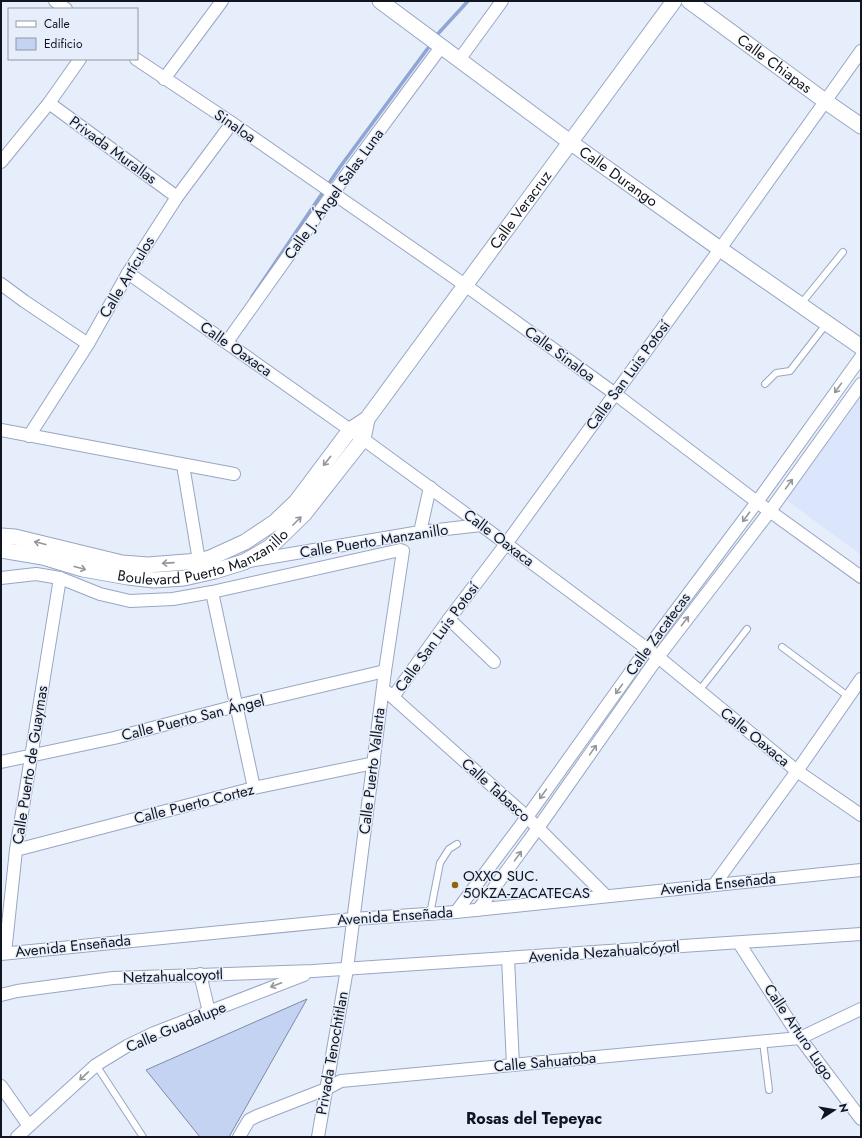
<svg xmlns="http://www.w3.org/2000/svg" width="862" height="1138" viewBox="0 0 862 1138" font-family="Jost,sans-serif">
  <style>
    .built { fill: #dbe6fd }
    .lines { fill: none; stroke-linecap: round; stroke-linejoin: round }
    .stream { stroke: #8ea5d6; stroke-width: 3.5 }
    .building { fill: #c4d3f2; stroke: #7d8ba8 }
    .service-casing { stroke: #98a6c5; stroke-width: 8 }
    .minor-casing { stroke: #98a6c5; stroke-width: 14 }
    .tertiary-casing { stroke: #98a6c5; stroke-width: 17 }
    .service { stroke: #fff; stroke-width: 6 }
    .minor { stroke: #fff; stroke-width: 12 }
    .tertiary { stroke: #fff; stroke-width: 15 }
    .oneway { stroke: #93969a }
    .poi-dot { fill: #8e650a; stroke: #e7eefb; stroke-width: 1.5 }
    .labels { text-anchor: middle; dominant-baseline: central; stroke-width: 3; stroke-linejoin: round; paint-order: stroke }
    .street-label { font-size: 15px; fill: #10151f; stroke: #e7eefb }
    .poi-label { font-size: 15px; fill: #10151f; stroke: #e7eefb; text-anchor: start }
    .neighbourhood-label { font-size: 16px; font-weight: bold; fill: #10151f; stroke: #e7eefb }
  </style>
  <rect width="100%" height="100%" fill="#e7eefb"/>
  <polygon class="built" points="861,395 861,555 785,499"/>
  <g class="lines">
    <g class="stream">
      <polyline points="435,37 468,1"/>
      <polyline points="252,297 340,167 431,44"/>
    </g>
  </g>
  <polygon class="building" points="307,999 229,1137 200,1137 146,1070"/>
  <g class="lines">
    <defs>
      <g id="service">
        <polyline points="800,305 843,252"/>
        <polyline points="765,384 776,373 790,371 827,323"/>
        <polyline points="782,647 849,697"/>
        <polyline points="699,691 747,629"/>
        <polyline points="430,914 440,863 449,849 457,844"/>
        <polyline points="763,1042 769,1090"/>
        <polyline points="96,1065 143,1137"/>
      </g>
      <g id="minor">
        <polyline points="55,1 66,9"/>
        <polyline points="136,59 232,123 465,285 614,393 757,502 861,577"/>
        <polyline points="459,60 502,1"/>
        <polyline points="164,79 222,1"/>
        <polyline points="49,103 177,197"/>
        <polyline points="1,162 49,103 80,59"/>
        <polyline points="128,273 363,439 481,525 658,657 797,771 861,815"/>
        <polyline points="1,284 24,301 88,344"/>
        <polyline points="227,342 333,193 441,47"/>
        <polyline points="1,430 234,474"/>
        <polyline points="29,436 88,344 128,273 177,197 232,123"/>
        <polyline points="183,465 199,561"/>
        <polyline points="420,532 430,487"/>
        <polyline points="249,561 420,532 481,525"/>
        <polyline points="1,578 36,574 60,578 100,594 130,601 173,599 212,592 400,550 403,551 385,671 347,969 318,1137"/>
        <polyline points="212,592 254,788"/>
        <polyline points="449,619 494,662"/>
        <polyline points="387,692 527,817 606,896"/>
        <polyline points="393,697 449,619 506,544 720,249 861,51"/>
        <polyline points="1,762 114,738 236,706 385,671"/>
        <polyline points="16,850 254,788 374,763"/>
        <polyline points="714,885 797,771 861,679"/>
        <polyline points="478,910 538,828 658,657 770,511 861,384"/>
        <polyline points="456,912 527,817 647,649 757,502 861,357"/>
        <polyline points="739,943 800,1038 861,1119"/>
        <polyline points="5,953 16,850 60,578"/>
        <polyline points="1,954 353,919 456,912 861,870"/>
        <polyline points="508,958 513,1065"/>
        <polyline points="200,974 209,1012"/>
        <polyline points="1,995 17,991 113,978 313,971 861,934"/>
        <polyline points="1,1086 29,1126"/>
        <polyline points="17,1137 96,1065 127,1046 154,1033 304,975"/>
        <polyline points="239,1137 249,1120 257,1116 326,1089 341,1081 800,1038 861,1009"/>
      </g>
      <g id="tertiary">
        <path id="s1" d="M380 1 570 142 720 249 861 347"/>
        <path id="s2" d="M689 1 825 101 861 126"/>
        <path id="s3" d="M1 536 15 537 122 563 148 565 199 561 210 558 245 542 275 522 296 502 350 430 367 419 674 1"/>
        <path id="s4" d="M1 550 43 557 83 569 128 577 154 580 184 578 215 571 244 562 270 547 304 514 363 439 367 419"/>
      </g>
    </defs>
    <use href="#service" class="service-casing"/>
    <use href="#minor" class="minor-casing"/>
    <use href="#tertiary" class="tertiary-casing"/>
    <use href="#service" class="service"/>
    <use href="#minor" class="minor"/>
    <use href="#tertiary" class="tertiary"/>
  </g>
  <defs><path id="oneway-shaft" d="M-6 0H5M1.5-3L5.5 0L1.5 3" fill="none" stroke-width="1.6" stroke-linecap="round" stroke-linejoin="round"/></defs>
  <g class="oneway">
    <use href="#oneway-shaft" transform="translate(838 388) rotate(126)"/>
    <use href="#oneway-shaft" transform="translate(327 461) rotate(128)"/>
    <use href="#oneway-shaft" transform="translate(789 484) rotate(-54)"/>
    <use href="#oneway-shaft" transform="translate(746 517) rotate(127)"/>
    <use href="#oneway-shaft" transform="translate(297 521) rotate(-45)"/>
    <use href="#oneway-shaft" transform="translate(40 543) rotate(-166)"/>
    <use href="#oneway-shaft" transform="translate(168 563) rotate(176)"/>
    <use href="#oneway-shaft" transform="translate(80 568) rotate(15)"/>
    <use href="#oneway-shaft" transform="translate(685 621) rotate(-52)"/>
    <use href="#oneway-shaft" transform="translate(619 689) rotate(126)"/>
    <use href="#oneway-shaft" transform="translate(593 750) rotate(-55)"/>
    <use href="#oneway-shaft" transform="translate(543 794) rotate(126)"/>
    <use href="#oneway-shaft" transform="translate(518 856) rotate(-54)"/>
    <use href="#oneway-shaft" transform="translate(276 985) rotate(159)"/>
    <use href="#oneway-shaft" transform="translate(84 1076) rotate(137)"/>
  </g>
  <circle class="poi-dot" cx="455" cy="885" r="4"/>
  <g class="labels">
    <g class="street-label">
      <text stroke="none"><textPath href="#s2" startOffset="106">Calle Chiapas</textPath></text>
      <text transform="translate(235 126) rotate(34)">Sinaloa</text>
      <text transform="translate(113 150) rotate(36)">Privada Murallas</text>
      <text stroke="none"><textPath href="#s1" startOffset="296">Calle Durango</textPath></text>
      <text transform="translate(334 194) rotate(-54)">Calle J. Ángel Salas Luna</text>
      <text stroke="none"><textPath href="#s3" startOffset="686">Calle Veracruz</textPath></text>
      <text transform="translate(127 277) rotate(-59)">Calle Artículos</text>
      <text transform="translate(236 349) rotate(35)">Calle Oaxaca</text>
      <text transform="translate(560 354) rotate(36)">Calle Sinaloa</text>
      <text transform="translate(628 375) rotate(-54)">Calle San Luis Potosí</text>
      <text transform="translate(499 538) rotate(37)">Calle Oaxaca</text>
      <text transform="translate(374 541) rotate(-9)">Calle Puerto Manzanillo</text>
      <text stroke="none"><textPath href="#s4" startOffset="210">Boulevard Puerto Manzanillo</textPath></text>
      <text transform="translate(658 634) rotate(-54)">Calle Zacatecas</text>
      <text transform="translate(437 637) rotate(-54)">Calle San Luis Potosí</text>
      <text transform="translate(193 718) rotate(-14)">Calle Puerto San Ángel</text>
      <text transform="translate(755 737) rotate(39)">Calle Oaxaca</text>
      <text transform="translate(30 765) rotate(-81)">Calle Puerto de Guaymas</text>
      <text transform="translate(372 771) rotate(-83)">Calle Puerto Vallarta</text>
      <text transform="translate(496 790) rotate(42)">Calle Tabasco</text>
      <text transform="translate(194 804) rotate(-14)">Calle Puerto Cortez</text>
      <text transform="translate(718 884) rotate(-6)">Avenida Enseñada</text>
      <text transform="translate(395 916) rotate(-4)">Avenida Enseñada</text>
      <text transform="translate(73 946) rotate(-6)">Avenida Enseñada</text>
      <text transform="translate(604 952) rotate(-4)">Avenida Nezahualcóyotl</text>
      <text transform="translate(173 976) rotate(-2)">Netzahualcoyotl</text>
      <text transform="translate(176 1027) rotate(-23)">Calle Guadalupe</text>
      <text transform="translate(799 1032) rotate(56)">Calle Arturo Lugo</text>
      <text transform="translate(332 1053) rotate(-80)">Privada Tenochtitlan</text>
      <text transform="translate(545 1062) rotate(-5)">Calle Sahuatoba</text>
    </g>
    <g class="poi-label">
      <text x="463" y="876">OXXO SUC.<tspan x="463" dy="17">50KZA-ZACATECAS</tspan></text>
    </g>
    <g class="neighbourhood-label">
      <text x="534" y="1118">Rosas del Tepeyac</text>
    </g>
  </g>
  <rect width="862" height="1138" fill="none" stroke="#10151f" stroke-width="4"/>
  <rect x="8" y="8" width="130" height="52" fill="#e7eefb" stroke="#9197a3"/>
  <rect x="16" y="21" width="20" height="6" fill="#ffffff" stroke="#9197a3"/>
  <text x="44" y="28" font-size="12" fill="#10151f">Calle</text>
  <rect x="16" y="38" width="20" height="12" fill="#c4d3f2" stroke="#9197a3"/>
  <text x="44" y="48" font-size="12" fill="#10151f">Edificio</text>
  <g transform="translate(834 1110) rotate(78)" stroke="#e7eefb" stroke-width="3" paint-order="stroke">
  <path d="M0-3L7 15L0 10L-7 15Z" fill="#10151f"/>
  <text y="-6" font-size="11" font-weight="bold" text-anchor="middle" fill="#10151f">N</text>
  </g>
</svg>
